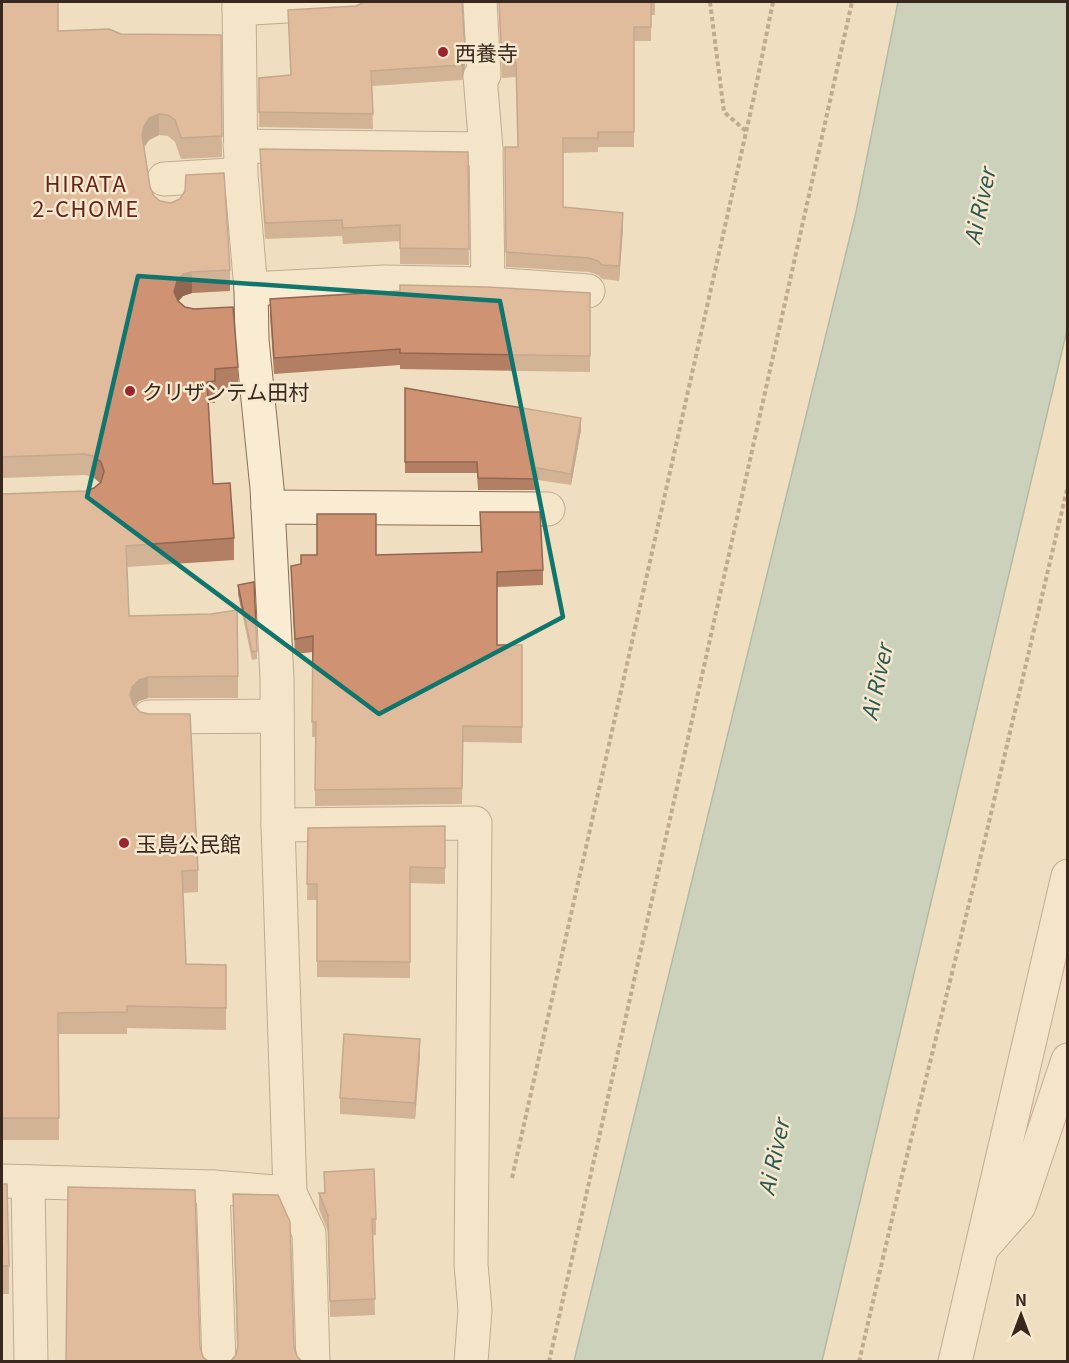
<svg xmlns="http://www.w3.org/2000/svg" width="1069" height="1363" viewBox="0 0 1069 1363" font-family="Georgia,'Noto Sans JP',serif">
  <style>
    .water { fill: #a3c1b6; stroke: #6a8f83; stroke-width: 1.5 }
    .lines { fill: none; stroke-linecap: round; stroke-linejoin: round }
    .minor-casing { stroke: #896e57; stroke-width: 35 }
    .path { stroke: #896e57; stroke-width: 4; stroke-dasharray: 4.5 3; stroke-linecap: butt }
    .minor { stroke: #faebd3; stroke-width: 33 }
    .wall { fill: #b27e64 }
    .shaded-wall { fill: #916751 }
    .building { fill: #cf9374; stroke: #916751; stroke-width: 1.5 }
    .marked { fill: none; stroke: #0f766e; stroke-width: 4.5; stroke-linejoin: round }
    .poi-dot { fill: #9a252e; stroke: #f6e8cf; stroke-width: 2 }
    .labels { text-anchor: middle; dominant-baseline: central; stroke-width: 5; stroke-linejoin: round; paint-order: stroke }
    .poi-label { font-size: 21px; fill: #38271c; stroke: #f6e8cf; text-anchor: start }
    .neighbourhood-label { font-size: 22px; letter-spacing: 1.5px; fill: #66241a; stroke: #f6e8cf }
    .water-label { font-size: 22px; font-style: italic; fill: #2b5852; stroke: #f6e8cf }
  </style>
  <rect width="100%" height="100%" fill="#efdebf"/>
  <polygon class="water" points="898,2 1067,2 1067,330 822,1361 574,1361 856,212"/>
  <g class="lines">
    <defs>
      <g id="minor">
        <polyline points="480,2 484,75 480,76 486,149 488,284"/>
        <polyline points="239,9 354,2"/>
        <polyline points="240,146 486,149"/>
        <polyline points="164,179 230,175"/>
        <polyline points="251,289 384,282 488,284 588,291"/>
        <polyline points="268,507 548,509"/>
        <polyline points="149,717 277,716"/>
        <polyline points="278,825 475,823 471,1264 475,1310 471,1362"/>
        <polyline points="2,1181 213,1187 290,1193 278,825 277,678 267,488 252,340 251,289 241,175 239,2"/>
        <polyline points="28,1182 31,1362"/>
        <polyline points="213,1187 219,1362"/>
        <polyline points="290,1193 309,1233 313,1362"/>
        <polyline points="982,1248 1019,1206 1068,1060"/>
        <polyline points="955,1362 1068,876"/>
      </g>
    </defs>
    <use href="#minor" class="minor-casing"/>
    <g class="path">
      <polyline points="710,2 724,112 746,131"/>
      <polyline points="512,1178 753,101 773,2"/>
      <polyline points="549,1362 852,2"/>
      <polyline points="859,1362 901,1180 985,839 1068,485"/>
    </g>
    <use href="#minor" class="minor"/>
  </g>
  <g class="wall">
    <polygon points="2,2 58,31 121,34 221,35 222,157 181,159 175,142 168,136 159,135 149,140 144,147 150,187 154,196 230,270 230,291 192,293 183,296 178,301 238,367 238,389 215,390 215,403 208,403 213,484 234,538 234,560 127,567 129,616 238,676 238,698 148,698 139,701 134,706 198,870 198,892 183,893 186,964 226,965 226,1030 127,1028 127,1034 58,1034 59,1140 2,1140 2,494 86,491 94,488 100,483 93,477 85,475 2,478"/>
    <polygon points="499,2 655,2 655,15 651,15 651,41 634,41 634,147 598,147 598,152 563,153 563,207 623,228 619,281 602,279 598,275 589,272 506,267 505,147 518,147 516,77 502,78"/>
    <polygon points="288,10 465,66 462,80 372,86 373,129 259,127 259,78 291,75"/>
    <polygon points="260,149 468,152 469,265 400,264 400,241 343,244 342,236 265,239 260,165"/>
    <polygon points="590,293 590,372 400,369 400,365 274,374 270,315 270,299"/>
    <polygon points="405,388 581,430 571,485 538,480 538,490 478,490 477,473 405,473"/>
    <polygon points="480,512 543,570 543,585 497,587 497,645 522,645 522,743 463,742 462,804 315,806 315,737 312,737 313,652 295,654 291,566 376,555 481,552"/>
    <polygon points="238,585 257,651 257,659 252,660 238,594"/>
    <polygon points="445,826 445,884 410,883 410,978 317,977 317,900 307,900 308,828"/>
    <polygon points="420,1055 415,1119 340,1114 340,1098"/>
    <polygon points="324,1172 376,1219 376,1235 373,1235 375,1315 330,1317 328,1232 319,1209 319,1193 324,1193"/>
    <polygon points="2,1184 9,1266 9,1294 2,1294"/>
    <polygon points="233,1194 294,1347 297,1356 236,1355 237,1348"/>
  </g>
  <g class="shaded-wall">
    <polygon points="465,51 465,66 462,80 462,65"/>
    <polygon points="159,114 159,135 149,140 144,147 142,135 144,126 149,118"/>
    <polygon points="623,213 623,228 619,281 619,266"/>
    <polygon points="192,272 192,293 183,296 177,303 174,292 177,281 183,274"/>
    <polygon points="581,418 581,430 571,485 571,474"/>
    <polygon points="148,677 148,698 139,701 132,708 130,695 132,687 139,680"/>
    <polygon points="420,1039 420,1055 415,1119 415,1103"/>
  </g>
  <g class="building">
    <polygon points="2,2 58,2 58,31 109,29 121,34 221,35 222,136 181,138 175,120 168,115 159,114 149,118 144,126 142,135 150,187 154,196 160,201 171,203 180,199 185,191 186,175 224,173 230,270 192,272 183,274 177,281 174,292 178,301 185,307 194,309 233,307 238,367 215,369 215,381 207,382 213,484 230,483 234,538 126,546 129,616 211,614 237,610 238,676 148,677 139,680 132,687 130,695 133,704 140,712 149,714 190,714 198,870 182,871 186,964 226,965 226,1008 127,1006 127,1012 58,1013 59,1118 2,1118 2,494 86,491 94,488 101,482 104,471 101,462 93,456 85,454 2,457"/>
    <polygon points="365,2 462,2 465,51 462,65 371,71 373,114 259,112 259,78 291,75 288,10 356,6"/>
    <polygon points="499,2 651,2 651,27 634,27 634,132 598,132 598,138 563,138 563,207 623,213 619,266 602,265 598,261 589,258 506,252 505,147 518,147 516,62 502,63"/>
    <polygon points="260,149 468,152 469,249 400,248 400,225 343,228 342,220 265,223"/>
    <polygon points="400,285 487,287 590,293 590,356 400,353 400,349 274,358 270,299 400,291"/>
    <polygon points="405,388 581,418 571,474 537,468 538,479 478,478 477,462 405,462"/>
    <polygon points="480,512 540,512 543,570 497,572 497,645 522,645 522,727 463,726 462,788 315,790 316,722 312,722 313,636 295,639 291,566 301,564 301,555 317,555 317,514 376,514 376,555 482,552"/>
    <polygon points="254,582 257,651 252,652 238,585"/>
    <polygon points="445,826 445,868 410,867 410,962 317,961 317,884 307,884 308,828"/>
    <polygon points="344,1034 420,1039 415,1103 340,1098"/>
    <polygon points="374,1169 376,1219 372,1219 375,1299 330,1301 328,1216 319,1193 325,1193 324,1172"/>
    <polygon points="2,1184 7,1184 9,1266 2,1266"/>
    <polygon points="68,1187 195,1190 200,1347 203,1357 209,1362 66,1362"/>
    <polygon points="233,1194 278,1195 290,1222 294,1347 297,1356 302,1362 230,1362 236,1355 238,1346"/>
  </g>
  <path d="M0 0H1069V1363H0ZM138 276 500 301 563 617 379 714 87 497Z" fill="#efdebf" fill-opacity=".55" fill-rule="evenodd"/>
  <path class="marked" d="M138 276 500 301 563 617 379 714 87 497Z"/>
  <g class="poi-dot">
    <circle cx="443" cy="52" r="6"/>
    <circle cx="130" cy="391" r="6"/>
    <circle cx="124" cy="843" r="6"/>
  </g>
  <g class="labels">
    <g class="poi-label">
      <text x="455" y="52">西養寺</text>
      <text x="142" y="391">クリザンテム田村</text>
      <text x="136" y="843">玉島公民館</text>
    </g>
    <g class="neighbourhood-label">
      <text x="86" y="182">HIRATA<tspan x="86" dy="25">2-CHOME</tspan></text>
    </g>
    <g class="water-label">
      <text transform="translate(978 206) rotate(-78)">Ai River</text>
      <text transform="translate(875 682) rotate(-78)">Ai River</text>
      <text transform="translate(772 1157) rotate(-78)">Ai River</text>
    </g>
  </g>
  <rect width="1069" height="1363" fill="none" stroke="#38271c" stroke-width="6"/>
  <g transform="translate(1021 1315)" stroke="#f6e8cf" stroke-width="4.5" paint-order="stroke">
  <path d="M0-4.5L10 22L0 15L-10 22Z" fill="#38271c"/>
  <text y="-9" font-size="16" font-weight="bold" text-anchor="middle" fill="#38271c">N</text>
  </g>
</svg>
